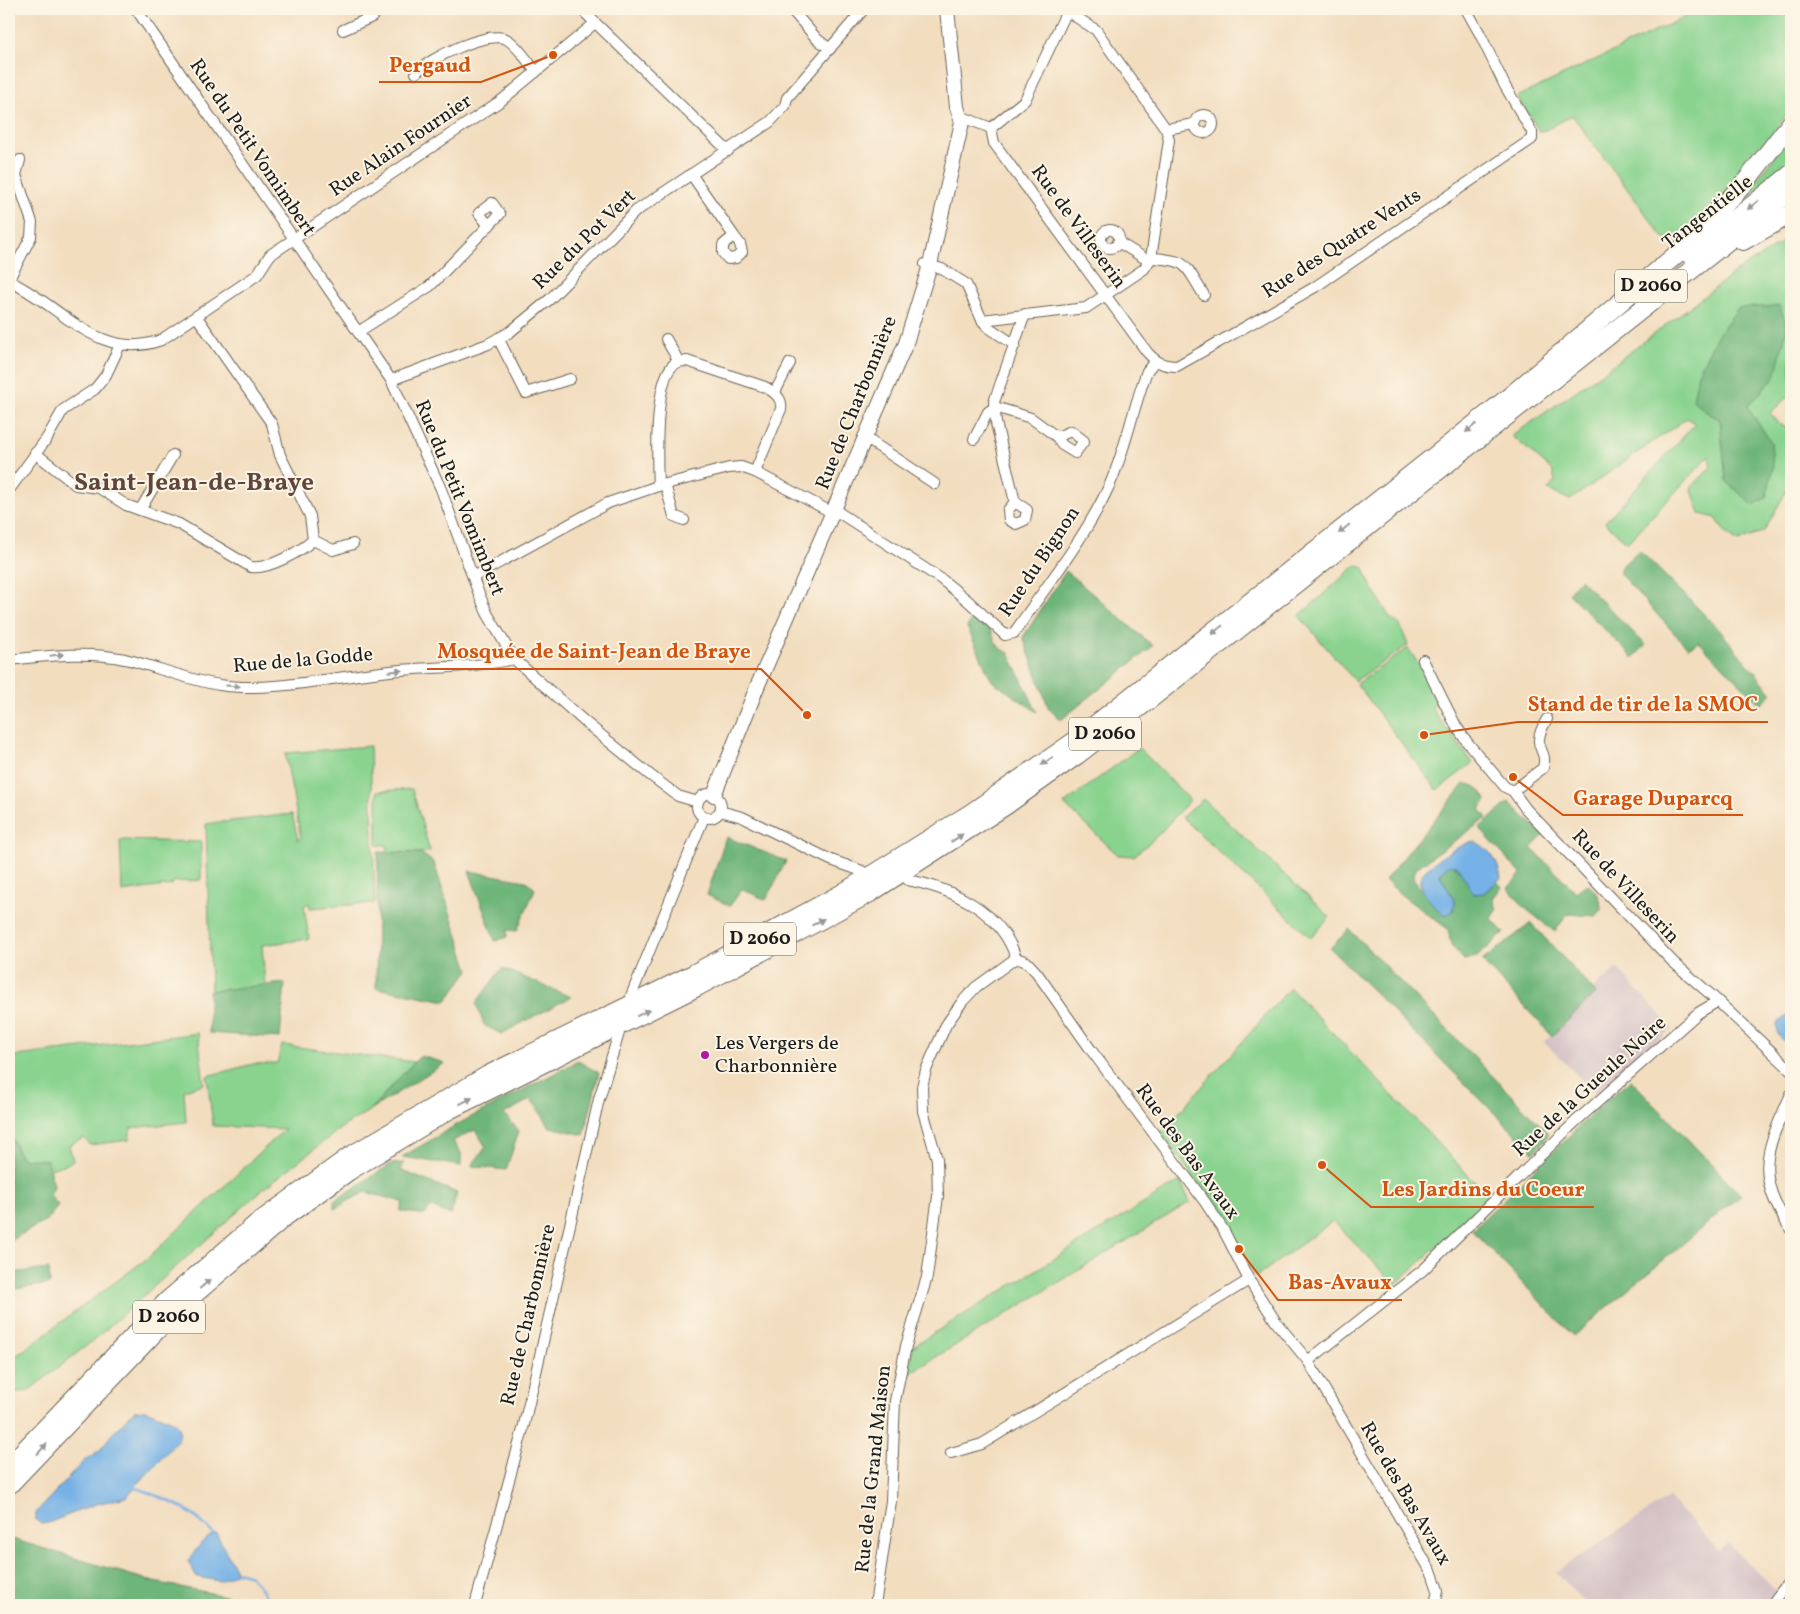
<svg xmlns="http://www.w3.org/2000/svg" width="1800" height="1614" viewBox="0 0 1800 1614" font-family="Vollkorn,serif">
  <style>
    .industrial { fill: #d2bec3 }
    .green { fill: #89d38f; stroke: #527856 }
    .forest { fill: #6eb57a; stroke: #45684b }
    .water { fill: #74b1e6; stroke: #486681 }
    .lines { fill: none; stroke-linecap: round; stroke-linejoin: round }
    .stream { stroke: #74b1e6; stroke-width: 2.5 }
    .street-casing { stroke: #676055; stroke-width: 12 }
    .secondary-casing { stroke: #676055; stroke-width: 16 }
    .highway-casing { stroke: #676055; stroke-width: 20 }
    .street { stroke: #fff; stroke-width: 10 }
    .secondary { stroke: #fff; stroke-width: 14 }
    .highway { stroke: #fff; stroke-width: 18 }
    .oneway { fill: #999 }
    .poi-dot { fill: #b5179e; stroke: #fcf5e5; stroke-width: 2 }
    .labels { text-anchor: middle; dominant-baseline: central; stroke-width: 4; stroke-linejoin: round; paint-order: stroke }
    .shield { fill: #fcf5e5; stroke: #5f5d58; stroke-width: 1 }
    .shield-label { font-size: 19px; font-weight: bold; fill: #1c1c1c }
    .street-label { font-size: 20px; fill: #1c1c1c; stroke: #fcf5e5 }
    .poi-label { font-size: 20px; fill: #1c1c1c; stroke: #fcf5e5; text-anchor: start }
    .district-label { font-size: 25px; font-weight: bold; fill: #60453c; stroke: #fcf5e5 }
    .leader { fill: none; stroke: #d4530e; stroke-width: 2 }
    .callout-dot { fill: #d4530e; stroke: #fcf5e5; stroke-width: 2 }
    .callout-label { font-size: 21px; text-anchor: middle; font-weight: bold; fill: #d4530e; stroke: #fcf5e5; stroke-width: 4; stroke-linejoin: round; paint-order: stroke }
  </style>
  <rect width="100%" height="100%" fill="#fcf5e5"/>
  <filter id="ink" filterUnits="userSpaceOnUse"><feTurbulence type="fractalNoise" baseFrequency=".02" numOctaves="2"/><feDisplacementMap in="SourceGraphic" scale="10" xChannelSelector="R" yChannelSelector="G"/><feConvolveMatrix kernelMatrix="1 2 1 2 8 2 1 2 1" color-interpolation-filters="sRGB"/></filter>
  <filter id="wash" filterUnits="userSpaceOnUse"><feTurbulence type="fractalNoise" baseFrequency=".0096" numOctaves="4" result="noise"/><feDisplacementMap in="SourceGraphic" scale="20" xChannelSelector="R" yChannelSelector="G"/><feGaussianBlur stdDeviation="1.12" result="paint"/><feColorMatrix in="noise" values="0 0 0 0 0 0 0 0 0 0 0 0 0 0 0 0 0 1.4 0 .05"/><feComposite in="paint" operator="in"/></filter>
  <g filter="url(#wash)">
    <rect width="100%" height="100%" fill="#f2ddbf"/>
    <g class="industrial">
      <polygon points="1617,968 1673,1028 1597,1095 1544,1042 1596,993 1594,988"/>
      <polygon points="1669,1498 1719,1550 1728,1543 1776,1591 1764,1605 1587,1605 1555,1572"/>
    </g>
    <g class="green">
      <polygon points="1702,9 1791,9 1791,108 1767,143 1720,198 1673,240 1663,237 1572,115 1546,130 1539,131 1517,97"/>
      <polygon points="1791,136 1791,163 1753,194 1749,194 1750,188"/>
      <polygon points="1791,237 1791,396 1785,399 1770,413 1780,424 1791,428 1791,483 1764,531 1738,542 1726,533 1716,518 1700,514 1691,488 1711,467 1709,456 1627,543 1605,522 1695,424 1687,418 1570,500 1548,490 1555,481 1552,470 1512,436 1617,362 1737,271"/>
      <polygon points="1356,565 1364,568 1369,582 1390,618 1400,625 1408,645 1355,681 1299,616"/>
      <polygon points="1408,648 1431,683 1438,702 1431,708 1473,763 1437,790 1357,684"/>
      <polygon points="370,746 375,903 310,908 309,903 304,906 309,939 262,945 265,985 211,991 206,824 292,814 298,840 301,838 285,753"/>
      <polygon points="1139,748 1190,800 1159,834 1134,856 1118,855 1064,804"/>
      <polygon points="412,789 430,851 421,853 388,852 387,845 377,845 377,791"/>
      <polygon points="1203,799 1330,917 1311,938 1182,817"/>
      <polygon points="120,840 201,842 201,880 173,882 172,885 122,892"/>
      <polygon points="1290,988 1490,1198 1395,1285 1333,1221 1256,1277 1221,1215 1161,1133"/>
      <polygon points="198,1033 204,1084 184,1090 186,1122 131,1128 129,1140 90,1145 84,1138 69,1145 73,1160 67,1164 50,1169 47,1162 21,1158 12,1139 9,1139 9,1057"/>
      <polygon points="282,1045 414,1062 370,1110 341,1128 262,1190 94,1340 28,1391 9,1393 9,1361 149,1257 285,1129 213,1126 207,1076 253,1064 277,1063"/>
      <polygon points="1180,1181 1190,1202 910,1373 913,1346"/>
    </g>
    <g class="forest">
      <polygon points="1780,306 1787,328 1775,377 1747,407 1771,442 1773,468 1766,498 1753,505 1726,481 1720,420 1705,411 1693,400 1698,373 1717,336 1738,308"/>
      <polygon points="1639,550 1716,626 1772,693 1761,705 1699,642 1688,648 1620,574 1620,568"/>
      <polygon points="1066,571 1153,646 1061,720 1049,709 1023,637"/>
      <polygon points="1580,579 1646,645 1633,658 1568,593"/>
      <path d="M975 614C979 617 986 620 988 624 996 638 992 645 1009 653L1037 712 992 681 967 627Z"/>
      <path d="M1464 784C1476 784 1481 790 1486 800L1480 809 1487 818 1416 868 1413 879 1441 914H1448L1455 902 1440 875C1453 848 1467 882 1474 894L1484 893 1497 881 1502 887 1493 898 1497 909 1491 918 1504 933 1477 957 1464 960 1451 945 1448 929 1404 897 1385 880Z"/>
      <path d="M1509 802 1544 835 1531 848 1576 892 1587 884C1598 892 1601 897 1601 911L1596 916 1567 914 1555 932 1525 908 1508 888 1521 874 1479 828Z"/>
      <polygon points="726,837 786,861 766,900 742,889 730,906 707,895"/>
      <polygon points="378,852 421,853 434,863 469,970 446,1001 376,988"/>
      <polygon points="469,871 526,881 535,889 517,931 507,930 507,937 495,941"/>
      <polygon points="1531,923 1596,993 1552,1036 1482,961"/>
      <polygon points="1349,929 1549,1134 1534,1153 1330,948"/>
      <polygon points="502,968 571,997 501,1034 484,1025 476,1003"/>
      <polygon points="285,983 280,1038 209,1033 209,991"/>
      <polygon points="421,1056 445,1063 370,1110 414,1062"/>
      <polygon points="578,1061 599,1073 584,1135 550,1127 531,1099 504,1114 519,1131 506,1170 471,1166 486,1147 475,1130 453,1141 461,1153 461,1166 402,1157 458,1124"/>
      <polygon points="1631,1080 1741,1195 1573,1336 1472,1230 1605,1101"/>
      <polygon points="9,1139 12,1139 21,1158 47,1160 54,1186 50,1196 58,1205 48,1220 9,1241"/>
      <polygon points="404,1163 400,1170 457,1193 451,1215 431,1207 425,1215 400,1211 403,1202 365,1192 334,1209 334,1201 391,1164"/>
      <polygon points="49,1269 50,1284 9,1290 9,1273"/>
      <polygon points="9,1538 154,1582 257,1602 260,1605 9,1605"/>
    </g>
    <g class="water">
      <path d="M1473 841C1489 847 1498 861 1501 878L1484 893 1474 894 1457 866C1447 864 1444 867 1440 875L1455 902 1453 911 1448 914H1441C1435 906 1421 893 1420 882 1418 868 1461 844 1473 841Z"/>
      <path d="M1791 1013V1047C1784 1041 1774 1035 1777 1024Z"/>
      <path d="M146 1410 175 1422C181 1427 180 1433 178 1440L126 1497 96 1504 48 1523 41 1524 36 1520V1513L40 1508 85 1460 100 1450 112 1434 134 1411Z"/>
      <path d="M216 1533 237 1572 220 1581 197 1577 188 1561C195 1552 204 1536 216 1533Z"/>
    </g>
    <g class="lines">
      <g class="stream">
        <path d="M135 1487C165 1499 192 1508 213 1534"/>
        <polyline points="237,1572 251,1576 273,1605"/>
      </g>
    </g>
  </g>
  <g filter="url(#ink)">
    <g class="lines">
      <defs>
        <g id="street">
          <polyline points="136,9 391,380 441,489 477,589 487,613 514,659 585,722 650,775 678,796 698,802"/>
          <polyline points="581,9 728,151"/>
          <polyline points="791,9 817,39 830,49"/>
          <polyline points="343,30 372,17 377,10 384,9"/>
          <path d="M416 73C427 59 492 28 508 40 519 47 528 62 536 72"/>
          <circle cx="1204" cy="124" r="9"/>
          <polyline points="960,116 991,128"/>
          <path d="M991 128 994 143 1147 352C1156 362 1163 366 1177 366L1315 287 1532 139V132L1505 86 1480 34 1466 9"/>
          <polyline points="1166,129 1194,124"/>
          <polyline points="691,174 734,236 723,245 723,253 728,259 736,258 742,252 740,244 734,236"/>
          <circle cx="1110" cy="239" r="9"/>
          <polyline points="1118,242 1149,261"/>
          <path d="M1151 258C1189 260 1184 264 1204 295"/>
          <polyline points="925,264 942,269 966,284 982,320 1086,308 1144,269 1151,258 1169,140 1166,129 1096,30 1067,11 1025,100 991,128"/>
          <polyline points="9,279 31,237 32,222 16,175 20,160"/>
          <path d="M9 281C60 304 99 363 161 340L257 275 270 255 502 100 595 23"/>
          <polyline points="982,320 988,327 1015,345"/>
          <polyline points="358,332 430,286 500,214 492,203 479,213 489,226"/>
          <polyline points="498,338 526,393 570,379"/>
          <polyline points="666,339 679,362"/>
          <polyline points="391,380 488,344 510,332 550,299 636,211 770,122 785,106 787,98 864,9"/>
          <polyline points="775,392 790,363"/>
          <polyline points="867,439 935,484"/>
          <polyline points="974,439 988,412 995,407 1031,418 1057,437 1062,445 1075,453 1084,441 1071,431 1057,437"/>
          <path d="M35 453 76 485 99 488 126 505 179 524 251 567C268 570 301 551 313 540L310 516 280 455 272 424 197 317"/>
          <polyline points="665,484 674,516 684,520"/>
          <path d="M658 486C657 460 654 384 673 365 677 361 682 361 687 361L765 387C774 392 783 398 781 409L755 472"/>
          <polyline points="9,490 47,438 63,410 95,389 106,375 120,345"/>
          <polyline points="1015,502 1027,510 1025,520 1016,524 1009,520 1008,510 1015,502 996,423 994,402 1025,314"/>
          <polyline points="140,510 173,455"/>
          <path d="M835 510 941 579 967 600 1005 635 1014 633C1047 585 1086 537 1110 484 1126 448 1133 408 1147 371L1155 361"/>
          <polyline points="313,540 333,550 353,544"/>
          <polyline points="473,577 608,503 658,486 729,468 741,467 755,472 833,513"/>
          <path d="M9 660C48 656 86 651 125 659 157 667 188 680 220 685 271 693 338 676 390 671 431 667 473 668 514 659"/>
          <polyline points="1423,660 1456,726 1467,742 1505,787 1513,791 1526,809 1673,962 1710,994 1791,1070"/>
          <path d="M1513 791 1543 768C1549 746 1528 751 1547 719"/>
          <circle cx="709" cy="806" r="12"/>
          <polyline points="720,811 742,817 831,860 862,871"/>
          <path d="M908 880C953 889 1001 911 1016 958"/>
          <polyline points="1016,958 1027,962 1037,973 1091,1050 1205,1202 1224,1231 1249,1280 1276,1322 1308,1361 1432,1573 1438,1590 1435,1605"/>
          <polyline points="631,996 704,817"/>
          <path d="M1791 1094C1765 1153 1754 1173 1791 1230"/>
          <polyline points="1308,1361 1423,1270 1575,1122 1698,1013 1718,1001"/>
          <polyline points="951,1453 982,1444 1249,1280"/>
          <polyline points="475,1605 523,1429 599,1099 619,1033"/>
          <polyline points="875,1605 891,1501 895,1401 906,1346 927,1277 938,1196 937,1159 923,1111 922,1087 926,1070 946,1025 962,1002 976,987 1016,958"/>
          <polyline points="1771,1605 1791,1579"/>
        </g>
        <polyline id="secondary" points="714,795 757,687 906,343 930,265 962,122 957,107 947,9"/>
        <g id="highway">
          <polyline points="1743,241 1791,214"/>
          <polyline points="1690,255 1791,174"/>
          <polyline points="9,1466 168,1300 256,1224 350,1156 488,1075 693,974 841,894 971,813 1072,743 1509,397 1677,254 1743,185 1791,123"/>
          <polyline points="9,1485 176,1310 286,1216 349,1171 449,1110 697,987 870,893 1005,806 1077,755 1149,700 1791,191"/>
        </g>
      </defs>
      <use href="#street" class="street-casing"/>
      <use href="#secondary" class="secondary-casing"/>
      <use href="#highway" class="highway-casing"/>
      <use href="#street" class="street"/>
      <use href="#secondary" class="secondary"/>
      <use href="#highway" class="highway"/>
    </g>
    <defs><path id="oneway-solid" d="M-6-.8H1V-3.2L6.5 0L1 3.2V.8H-6Z" transform="scale(1.25)"/></defs>
    <g class="oneway">
      <use href="#oneway-solid" transform="translate(1753 205) rotate(141)"/>
      <use href="#oneway-solid" transform="translate(1471 428) rotate(141)"/>
      <use href="#oneway-solid" transform="translate(1344 529) rotate(141)"/>
      <use href="#oneway-solid" transform="translate(1217 630) rotate(141)"/>
      <use href="#oneway-solid" transform="translate(57 655) rotate(-6)"/>
      <use href="#oneway-solid" transform="translate(395 671) rotate(-5)"/>
      <use href="#oneway-solid" transform="translate(233 686) rotate(3)"/>
      <use href="#oneway-solid" transform="translate(1047 761) rotate(145)"/>
      <use href="#oneway-solid" transform="translate(957 838) rotate(-33)"/>
      <use href="#oneway-solid" transform="translate(818 922) rotate(-29)"/>
      <use href="#oneway-solid" transform="translate(643 1013) rotate(-26)"/>
      <use href="#oneway-solid" transform="translate(466 1101) rotate(-27)"/>
      <use href="#oneway-solid" transform="translate(205 1284) rotate(-41)"/>
      <use href="#oneway-solid" transform="translate(42 1449) rotate(-47)"/>
    </g>
  </g>
  <circle class="poi-dot" cx="705" cy="1055" r="5"/>
  <g class="labels">
    <g class="shield">
      <rect x="1615" y="269.5" width="72" height="33" rx="4"/>
      <rect x="1069" y="717.5" width="72" height="33" rx="4"/>
      <rect x="724" y="922.5" width="72" height="33" rx="4"/>
      <rect x="133" y="1300.5" width="72" height="33" rx="4"/>
    </g>
    <g class="shield-label">
      <text x="1651" y="286">D 2060</text>
      <text x="1105" y="734">D 2060</text>
      <text x="760" y="939">D 2060</text>
      <text x="169" y="1317">D 2060</text>
    </g>
    <g class="street-label">
      <text transform="translate(401 146) rotate(-34)">Rue Alain Fournier</text>
      <text transform="translate(252 148) rotate(56)">Rue du Petit Vomimbert</text>
      <text transform="translate(1708 213) rotate(-38)">Tangentielle</text>
      <text transform="translate(1078 227) rotate(54)">Rue de Villeserin</text>
      <text transform="translate(585 240) rotate(-44)">Rue du Pot Vert</text>
      <text transform="translate(1342 244) rotate(-33)">Rue des Quatre Vents</text>
      <text transform="translate(857 403) rotate(-68)">Rue de Charbonnière</text>
      <text transform="translate(459 498) rotate(68)">Rue du Petit Vomimbert</text>
      <text transform="translate(1040 562) rotate(-56)">Rue du Bignon</text>
      <text transform="translate(303 661) rotate(-5)">Rue de la Godde</text>
      <text transform="translate(1625 887) rotate(47)">Rue de Villeserin</text>
      <text transform="translate(1590 1087) rotate(-42)">Rue de la Gueule Noire</text>
      <text transform="translate(1187 1152) rotate(54)">Rue des Bas Avaux</text>
      <text transform="translate(529 1315) rotate(-77)">Rue de Charbonnière</text>
      <text transform="translate(874 1469) rotate(-84)">Rue de la Grand Maison</text>
      <text transform="translate(1405 1494) rotate(60)">Rue des Bas Avaux</text>
    </g>
    <g class="poi-label">
      <text x="715" y="1044">Les Vergers de<tspan x="715" dy="23">Charbonnière</tspan></text>
    </g>
    <g class="district-label">
      <text x="194" y="483">Saint-Jean-de-Braye</text>
    </g>
  </g>
  <path class="leader" d="M553 55L481 82H379M807 715L761 669H427M1424 735L1518 722H1768M1513 777L1563 815H1743M1322 1165L1371 1207H1594M1239 1249L1278 1300H1402"/>
  <g class="callout-dot">
    <circle cx="553" cy="55" r="5"/>
    <circle cx="807" cy="715" r="5"/>
    <circle cx="1424" cy="735" r="5"/>
    <circle cx="1513" cy="777" r="5"/>
    <circle cx="1322" cy="1165" r="5"/>
    <circle cx="1239" cy="1249" r="5"/>
  </g>
  <g class="callout-label">
    <text x="430" y="72">Pergaud</text>
    <text x="594" y="658">Mosquée de Saint-Jean de Braye</text>
    <text x="1643" y="711">Stand de tir de la SMOC</text>
    <text x="1653" y="805">Garage Duparcq</text>
    <text x="1483" y="1196">Les Jardins du Coeur</text>
    <text x="1340" y="1289">Bas-Avaux</text>
  </g>
  <rect width="1800" height="1614" fill="none" stroke="#fcf5e5" stroke-width="30"/>
</svg>
